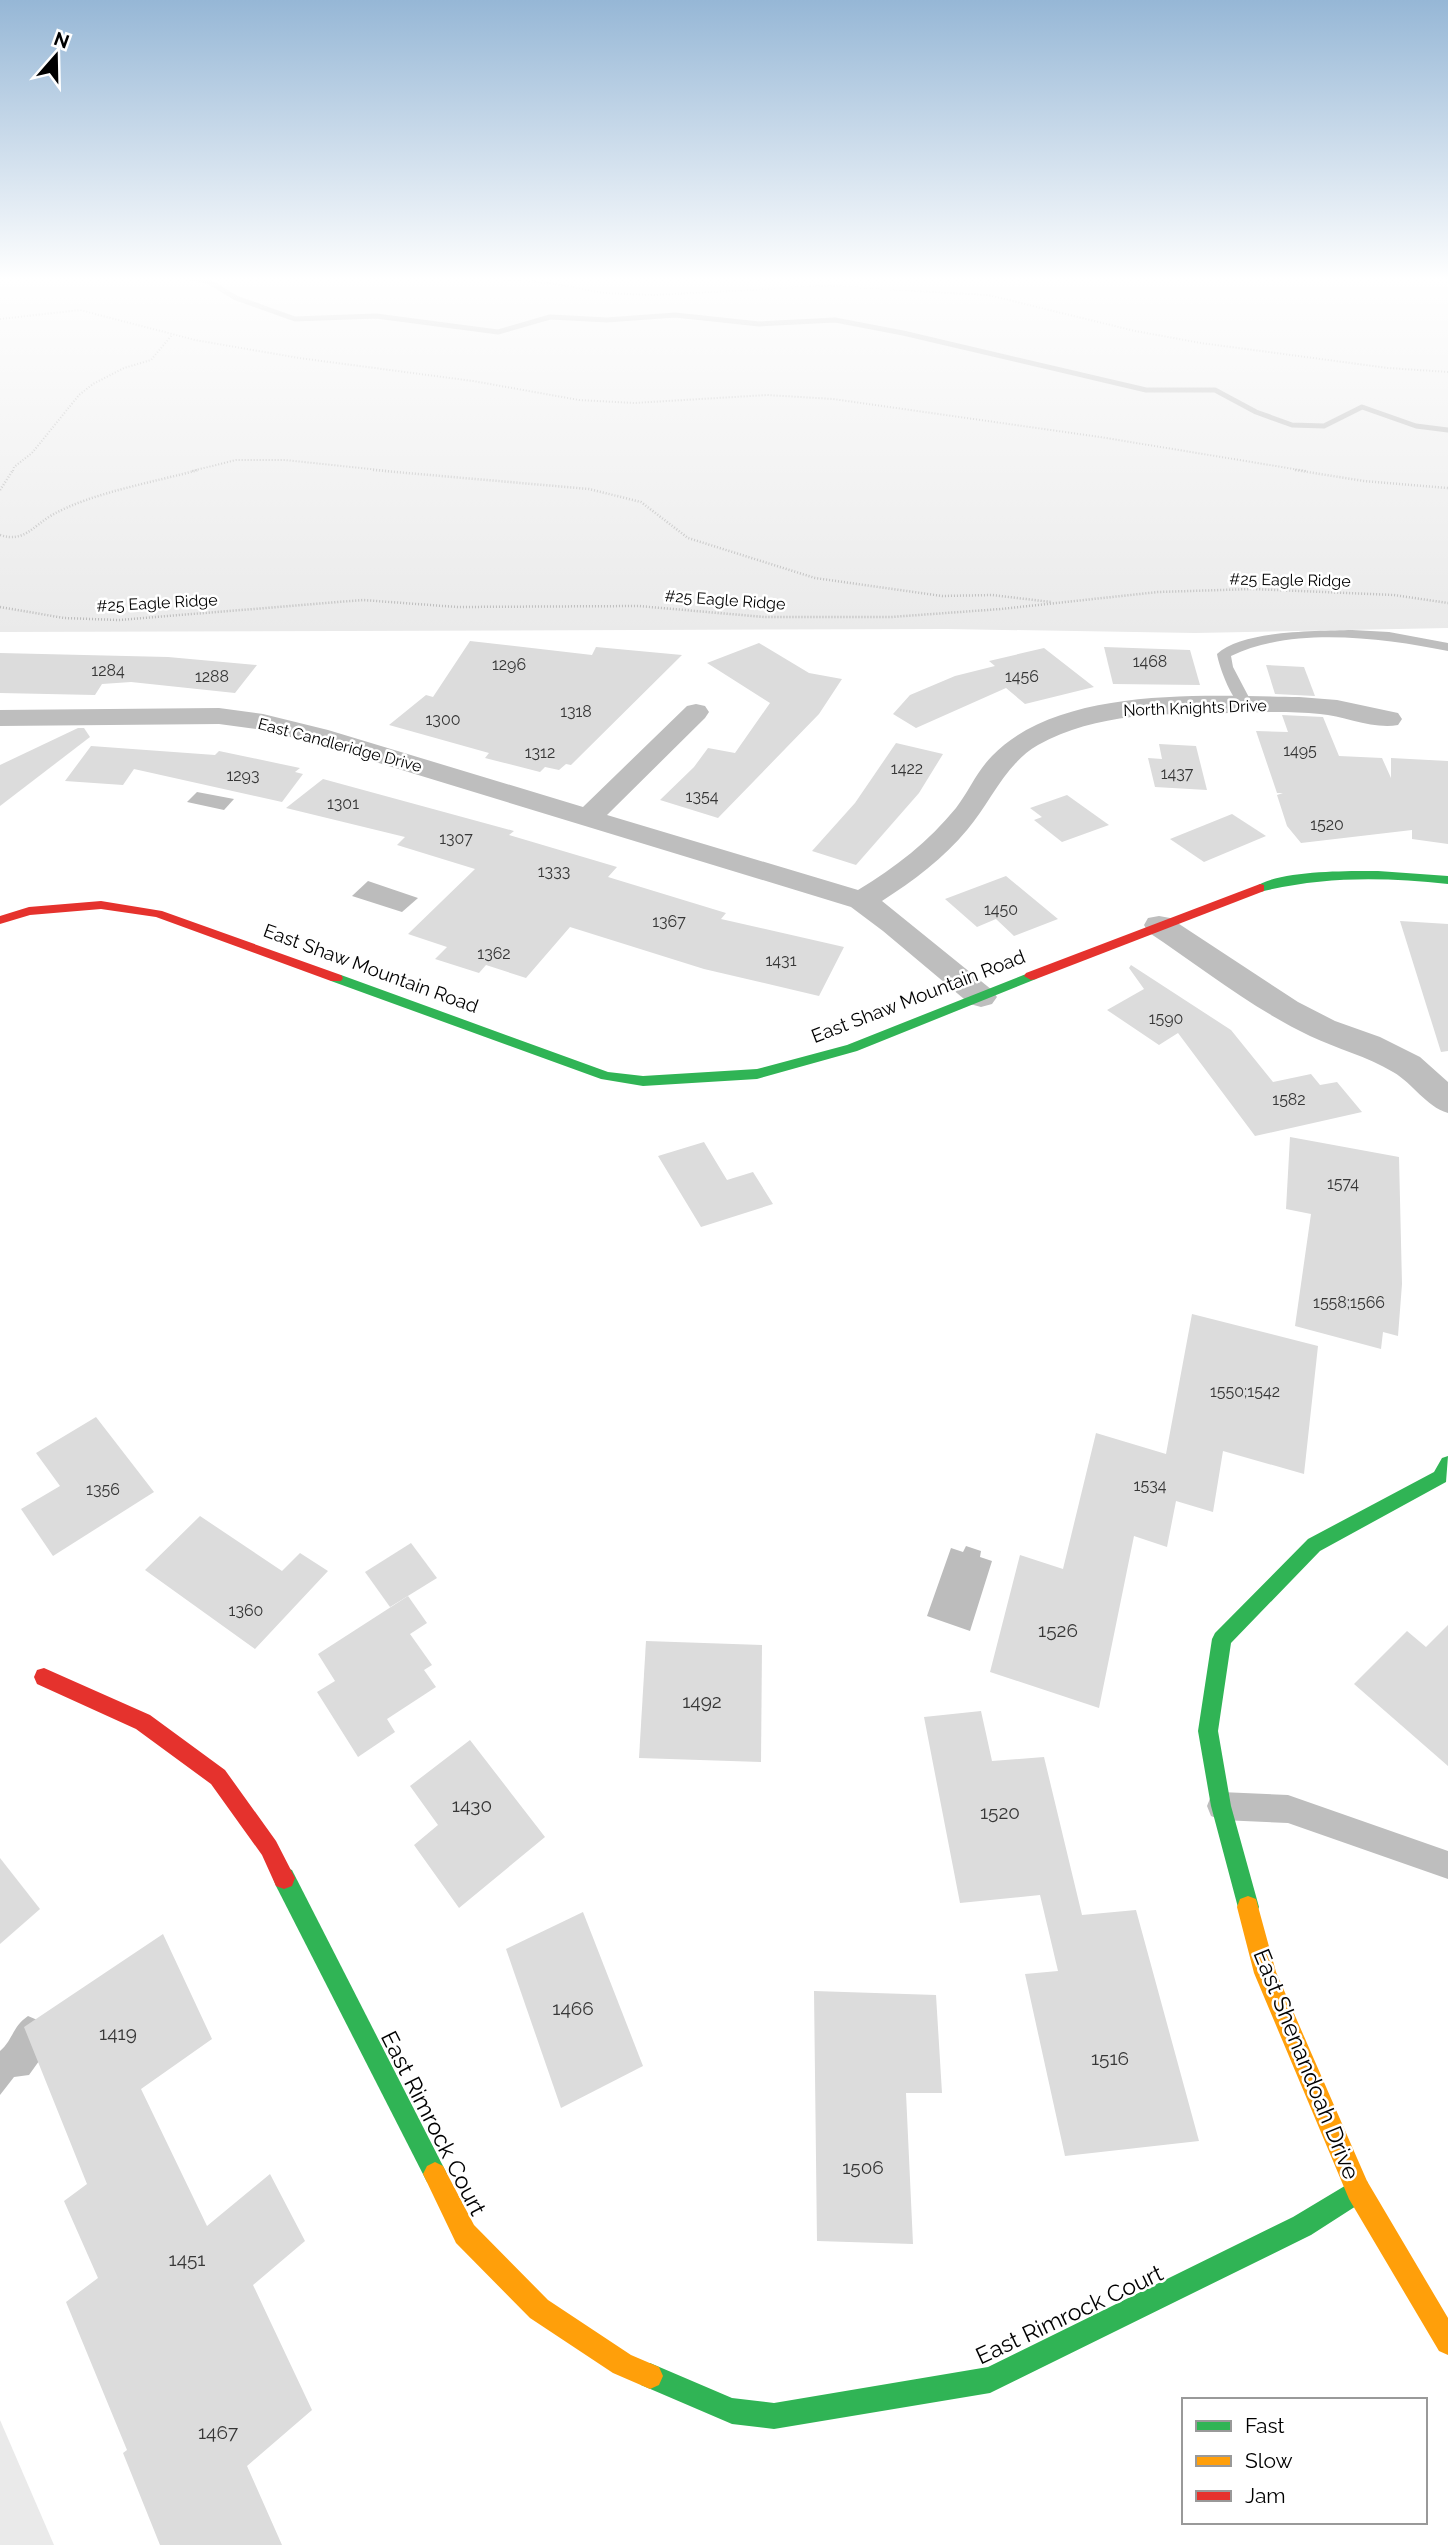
<svg xmlns="http://www.w3.org/2000/svg" width="1448" height="2545" viewBox="0 0 1448 2545" font-family="Raleway,sans-serif">
  <style>
    .green { fill: #eaeaea }
    .water { fill: #bcbcbc }
    .lines { fill: none; stroke-linecap: round; stroke-linejoin: round }
    .stream { stroke: #bcbcbc; stroke-width: 5 }
    .building { fill: #dcdcdc }
    .path-far1 { stroke: #b8b8b8; stroke-width: 2; stroke-dasharray: 1 2; stroke-linecap: butt }
    .path { stroke: #b8b8b8; stroke-width: 2.5; stroke-dasharray: 1 2; stroke-linecap: butt }
    .lane { fill: #bebebe; fill-rule: evenodd }
    .street { fill: #bebebe; fill-rule: evenodd }
    .fast { fill: #30b455; fill-rule: evenodd }
    .slow { fill: #ff9f0a; fill-rule: evenodd }
    .jam { fill: #e5322d; fill-rule: evenodd }
    .labels { text-anchor: middle; dominant-baseline: central; stroke-width: 5; stroke-linejoin: round; paint-order: stroke }
    .far-street-label { font-size: 16px; fill: #000; stroke: #fff }
    .number-label { font-size: 16px; fill: #373737 }
    .street-label { font-size: 19px; fill: #000; stroke: #fff }
    .near-number-label { font-size: 19px; fill: #373737 }
    .near-street-label { font-size: 23px; fill: #000; stroke: #fff }
  </style>
  <rect width="100%" height="100%" fill="#fff"/>
  <g class="green">
    <polygon points="0,277 1448,277 1448,628 1195,633 947,629 0,632"/>
    <polygon points="0,2420 54,2545 0,2545"/>
  </g>
  <g class="water">
    <polygon points="197,792 234,799 224,810 187,802"/>
    <polygon points="368,881 418,898 402,912 352,896"/>
    <polygon points="966,1546 981,1551 980,1557 992,1561 970,1631 927,1616 951,1548 963,1552"/>
    <path d="M28 2016 42 2022 39 2061 29 2075 14 2077 0 2095V2051C13 2040 12 2027 28 2016Z"/>
  </g>
  <g class="lines">
    <polyline class="stream" points="184,277 208,281 236,298 295,319 376,316 498,332 550,317 607,320 675,315 759,324 835,320 903,333 1146,390 1215,390 1256,412 1292,425 1324,426 1362,407 1416,426 1448,430"/>
  </g>
  <g class="building">
    <polygon points="470,641 592,655 596,647 682,655 571,765 566,764 559,770 545,767 540,772 485,758 489,753 389,725 426,695 433,697"/>
    <polygon points="759,643 809,673 842,679 819,714 718,818 660,800 694,767 708,748 735,753 770,703 707,663"/>
    <polygon points="1104,647 1190,650 1200,685 1113,684"/>
    <polygon points="1044,648 1094,687 1025,704 1006,688 916,728 893,714 910,695 955,676 995,666 989,661"/>
    <polygon points="0,653 168,657 257,665 235,693 131,682 102,684 95,695 0,693"/>
    <polygon points="1266,665 1304,667 1315,696 1275,694"/>
    <polygon points="1282,715 1323,717 1339,756 1382,758 1391,778 1391,758 1448,761 1448,844 1412,839 1412,830 1301,843 1287,826 1277,795 1283,793 1277,793 1256,731 1288,732"/>
    <polygon points="78,728 84,728 90,737 0,806 0,765"/>
    <polygon points="896,743 943,754 919,793 856,865 812,851 855,803"/>
    <polygon points="1159,744 1196,746 1207,790 1155,787 1148,758 1162,759"/>
    <polygon points="91,746 215,755 219,751 300,768 295,772 303,774 282,802 134,769 123,785 65,781"/>
    <polygon points="323,779 514,831 509,835 617,867 608,877 726,913 721,919 844,947 819,996 704,969 570,927 526,978 486,965 479,973 435,959 447,947 408,934 475,869 397,845 405,837 286,808"/>
    <polygon points="1067,795 1109,825 1062,842 1034,820 1042,817 1030,808"/>
    <polygon points="1232,814 1266,836 1204,862 1170,839"/>
    <polygon points="1006,876 1058,919 1014,936 996,919 977,927 945,899"/>
    <polygon points="1400,921 1448,924 1448,1051 1441,1052"/>
    <polygon points="1131,965 1231,1030 1273,1082 1311,1074 1320,1085 1337,1082 1362,1112 1255,1136 1178,1033 1159,1045 1107,1010 1144,989 1129,968"/>
    <polygon points="1290,1137 1399,1157 1402,1284 1398,1336 1383,1332 1381,1349 1295,1326 1311,1214 1286,1209"/>
    <polygon points="704,1142 727,1180 753,1172 773,1204 701,1227 658,1156"/>
    <polygon points="1192,1314 1318,1346 1304,1474 1223,1451 1213,1512 1176,1501 1167,1547 1134,1536 1099,1708 990,1672 1020,1555 1063,1569 1096,1433 1166,1454"/>
    <polygon points="96,1417 154,1492 53,1556 21,1509 60,1486 36,1453"/>
    <polygon points="200,1516 282,1571 300,1553 328,1571 255,1649 145,1570"/>
    <polygon points="411,1543 437,1578 390,1607 365,1572"/>
    <polygon points="408,1596 427,1623 410,1634 432,1665 424,1670 436,1687 387,1719 395,1732 358,1757 317,1692 335,1681 318,1654"/>
    <polygon points="1448,1625 1448,1766 1354,1684 1407,1631 1426,1647"/>
    <polygon points="646,1641 762,1645 761,1762 639,1758"/>
    <polygon points="981,1711 992,1761 1044,1757 1082,1915 1136,1910 1199,2141 1065,2156 1025,1974 1058,1971 1040,1895 960,1903 924,1717"/>
    <polygon points="470,1740 545,1837 459,1908 414,1845 438,1825 410,1786"/>
    <polygon points="0,1858 40,1909 0,1944"/>
    <polygon points="583,1912 643,2066 561,2108 506,1949"/>
    <polygon points="163,1934 212,2039 141,2089 207,2226 270,2174 305,2241 253,2285 312,2410 247,2466 282,2545 160,2545 123,2453 127,2450 66,2302 98,2278 64,2201 87,2184 24,2027"/>
    <polygon points="814,1991 936,1995 942,2093 906,2093 913,2244 817,2241"/>
  </g>
  <g class="lines">
    <g class="path-far1">
      <polyline points="442,277 492,278 550,283 604,293 653,295 826,286 988,295 1135,331 1201,343 1388,368 1448,372"/>
      <polyline points="0,319 80,310 195,340 299,358 473,381 579,400 634,403 767,395 833,399 1100,437 1306,471"/>
      <polyline points="13,471 14,467 32,453 79,395 93,384 124,368 151,360 172,335"/>
      <polyline points="192,471 236,460 285,460 389,471"/>
    </g>
    <g class="path">
      <polyline points="373,470 589,489 641,502 688,538 815,578 942,596 992,595 1051,602"/>
      <polyline points="1295,470 1364,481 1448,488"/>
      <polyline points="0,490 13,470"/>
      <path d="M0 535C24 543 33 526 52 515 91 493 154 482 198 470"/>
      <polyline points="0,607 64,618 119,620 363,600 457,607 639,606 764,617 891,617 1001,609 1158,592 1253,589 1394,595 1448,603"/>
    </g>
    <g class="lane">
      <path d="M1352 630 1389 632 1448 643V651C1384 638 1292 626 1231 656L1233 667 1253 705 1246 709C1233 705 1219 667 1217 654 1242 630 1318 631 1352 630Z"/>
      <polygon points="1221,1792 1288,1795 1448,1851 1448,1879 1288,1823 1221,1820 1211,1816 1207,1806 1211,1796"/>
    </g>
    <g class="street">
      <path d="M1299 697 1337 700 1398 713 1402 719 1398 725C1375 730 1344 716 1320 714 1290 711 1260 712 1230 713 1165 714 1097 712 1038 745 1005 764 991 802 967 830 944 858 913 881 882 901L992 990 997 997 992 1004 981 1007 970 1004 883 931 851 907 310 742 263 730 219 724 0 726V710L219 708 263 714 328 730 583 807 687 706 696 704 705 706 709 712 705 718 607 815 858 890C895 868 929 841 956 808 969 791 977 771 992 756 1061 685 1208 696 1299 697Z"/>
      <path d="M1159 916 1170 918 1298 1002 1335 1021 1380 1037 1420 1057 1448 1082V1113C1425 1106 1414 1084 1393 1072 1367 1056 1337 1049 1310 1036 1253 1009 1201 967 1148 932L1144 925 1148 918Z"/>
    </g>
    <g class="fast">
      <path d="M1378 871 1448 876V884C1384 877 1323 876 1260 892L1254 888C1276 870 1349 871 1378 871Z"/>
      <polygon points="1031,972 1038,976 1036,979 857,1051 757,1079 643,1086 601,1079 331,981 329,978 331,975 341,975 608,1072 643,1076 757,1069 847,1045"/>
      <polygon points="1448,1456 1446,1482 1320,1551 1231,1643 1218,1731 1231,1806 1259,1907 1256,1915 1248,1918 1240,1915 1211,1806 1198,1731 1212,1639 1215,1633 1308,1539 1434,1472 1442,1458"/>
      <polygon points="284,1867 292,1870 443,2166 447,2174 443,2182 435,2186 427,2182 276,1886 273,1878 276,1870"/>
      <polygon points="1358,2178 1367,2181 1370,2190 1367,2199 1311,2235 990,2393 774,2429 732,2424 641,2385 637,2376 641,2367 650,2363 732,2398 774,2403 988,2367 1293,2217"/>
    </g>
    <g class="slow">
      <polygon points="1248,1896 1256,1899 1276,1972 1367,2181 1448,2318 1448,2355 1439,2351 1349,2199 1254,1973 1237,1907 1240,1899"/>
      <polygon points="435,2162 443,2166 474,2225 548,2300 631,2355 659,2367 663,2376 659,2385 650,2389 613,2373 530,2318 456,2243 423,2174 427,2166"/>
    </g>
    <g class="jam">
      <polygon points="1260,884 1264,885 1264,891 1036,979 1031,980 1024,976 1026,973"/>
      <polygon points="101,901 162,911 341,975 343,978 341,981 331,981 156,917 101,909 30,915 0,924 0,916 29,907"/>
      <polygon points="44,1668 150,1715 225,1770 276,1841 295,1878 292,1886 284,1889 276,1886 262,1855 211,1784 136,1729 37,1684 34,1677 37,1670"/>
    </g>
  </g>
  <linearGradient id="sky" x2="0" y2="1"><stop stop-color="#96b7d6"/><stop offset="0.44" stop-color="#fff"/><stop offset="1" stop-color="#fff" stop-opacity="0"/></linearGradient>
  <rect width="1448" height="634" fill="url(#sky)"/>
  <g class="labels">
    <g class="far-street-label">
      <text transform="translate(1290 580) rotate(1)">#25 Eagle Ridge</text>
      <text transform="translate(725 600) rotate(4)">#25 Eagle Ridge</text>
      <text transform="translate(157 603) rotate(-3)">#25 Eagle Ridge</text>
      <text transform="translate(1195 708) rotate(-2)">North Knights Drive</text>
      <text transform="translate(340 745) rotate(15)">East Candleridge Drive</text>
    </g>
    <g class="number-label">
      <text x="1150" y="661">1468</text>
      <text x="509" y="664">1296</text>
      <text x="108" y="670">1284</text>
      <text x="212" y="676">1288</text>
      <text x="1022" y="676">1456</text>
      <text x="576" y="711">1318</text>
      <text x="443" y="719">1300</text>
      <text x="1300" y="750">1495</text>
      <text x="540" y="752">1312</text>
      <text x="907" y="768">1422</text>
      <text x="1177" y="773">1437</text>
      <text x="243" y="775">1293</text>
      <text x="702" y="796">1354</text>
      <text x="343" y="803">1301</text>
      <text x="1327" y="824">1520</text>
      <text x="456" y="838">1307</text>
      <text x="554" y="871">1333</text>
      <text x="1001" y="909">1450</text>
      <text x="669" y="921">1367</text>
      <text x="494" y="953">1362</text>
      <text x="781" y="960">1431</text>
      <text x="1166" y="1018">1590</text>
      <text x="1289" y="1099">1582</text>
      <text x="1343" y="1183">1574</text>
      <text x="1349" y="1302">1558;1566</text>
      <text x="1245" y="1391">1550;1542</text>
      <text x="1150" y="1485">1534</text>
      <text x="103" y="1489">1356</text>
      <text x="246" y="1610">1360</text>
    </g>
    <g class="street-label">
      <text transform="translate(371 968) rotate(20)">East Shaw Mountain Road</text>
      <text transform="translate(918 996) rotate(-21)">East Shaw Mountain Road</text>
    </g>
    <g class="near-number-label">
      <text x="1058" y="1630">1526</text>
      <text x="702" y="1701">1492</text>
      <text x="472" y="1805">1430</text>
      <text x="1000" y="1812">1520</text>
      <text x="573" y="2008">1466</text>
      <text x="118" y="2033">1419</text>
      <text x="1110" y="2058">1516</text>
      <text x="863" y="2167">1506</text>
      <text x="187" y="2259">1451</text>
      <text x="218" y="2432">1467</text>
    </g>
    <g class="near-street-label">
      <text transform="translate(1307 2064) rotate(68)">East Shenandoah Drive</text>
      <text transform="translate(434 2123) rotate(63)">East Rimrock Court</text>
      <text transform="translate(1069 2314) rotate(-25)">East Rimrock Court</text>
    </g>
  </g>
  <rect x="1182" y="2398" width="245" height="126" fill="#ffffff" stroke="#999999" stroke-width="2"/>
  <rect x="1196" y="2421" width="35" height="10" fill="#30b455" stroke="#999999" stroke-width="2"/>
  <text x="1245" y="2433" font-size="21" fill="#000000">Fast</text>
  <rect x="1196" y="2456" width="35" height="10" fill="#ff9f0a" stroke="#999999" stroke-width="2"/>
  <text x="1245" y="2468" font-size="21" fill="#000000">Slow</text>
  <rect x="1196" y="2491" width="35" height="10" fill="#e5322d" stroke="#999999" stroke-width="2"/>
  <text x="1245" y="2503" font-size="21" fill="#000000">Jam</text>
  <g transform="translate(56 56) rotate(20)" stroke="#ffffff" stroke-width="5" paint-order="stroke">
  <path d="M0-5L12 26L0 18L-12 26Z" fill="#000000"/>
  <text y="-10" font-size="19" font-weight="bold" text-anchor="middle" fill="#000000">N</text>
  </g>
</svg>
